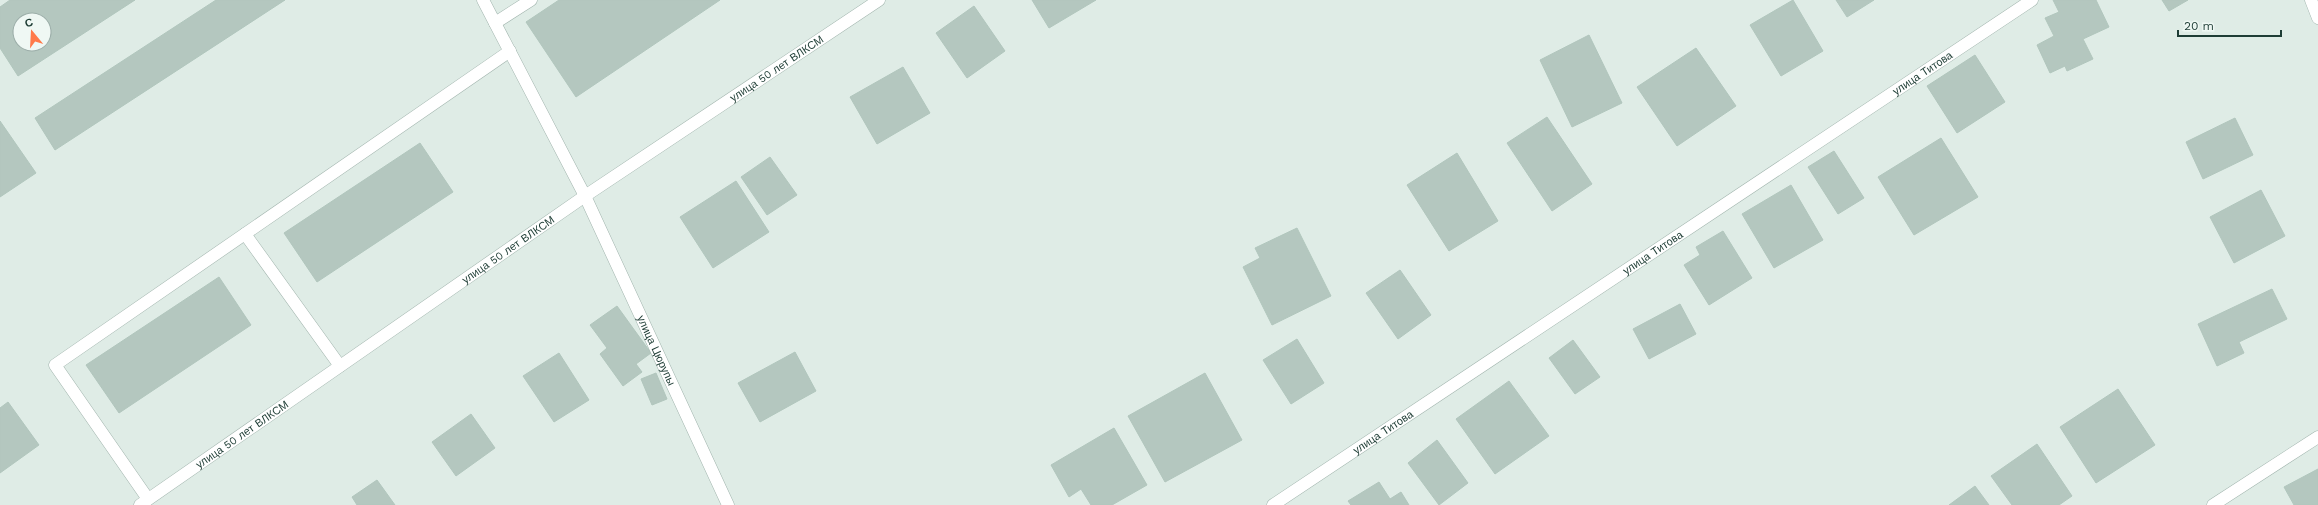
<svg xmlns="http://www.w3.org/2000/svg" width="2318" height="505" viewBox="0 0 2318 505" font-family="'Work Sans',sans-serif">
  <style>
    .building { fill: #b4c7bf; stroke: #b1c6bd; fill-rule: evenodd }
    .lines { fill: none; stroke-linecap: round; stroke-linejoin: round }
    .minor-casing { stroke: #a1b4ad; stroke-width: 13 }
    .minor { stroke: #fff; stroke-width: 12 }
    .labels { text-anchor: middle; dominant-baseline: central; stroke-width: 4; stroke-linejoin: round; paint-order: stroke }
    .street-label { font-size: 11px; fill: #1e3d35; stroke: #eff8f4 }
  </style>
  <rect width="100%" height="100%" fill="#dfece6"/>
  <g class="building">
    <path d="M10 0H135L18 76 0 48V7ZM20 20H44V44H20Z"/>
    <polygon points="216,0 285,0 55,150 35,118"/>
    <polygon points="559,0 720,0 576,97 526,22"/>
    <polygon points="1032,0 1096,0 1049,28"/>
    <polygon points="1793,0 1823,51 1781,76 1750,25"/>
    <polygon points="1836,0 1874,0 1847,17"/>
    <polygon points="2053,0 2096,0 2109,27 2083,39 2093,59 2067,71 2065,66 2050,73 2037,45 2054,36 2045,18 2059,12"/>
    <polygon points="2162,0 2188,0 2169,11"/>
    <polygon points="974,6 1005,51 967,78 936,33"/>
    <polygon points="1589,35 1622,103 1572,127 1540,60"/>
    <polygon points="1696,48 1736,106 1677,146 1637,87"/>
    <polygon points="1975,55 2005,102 1957,133 1927,86"/>
    <polygon points="903,67 930,113 877,144 850,97"/>
    <polygon points="1547,117 1592,184 1552,211 1507,143"/>
    <polygon points="2235,118 2253,155 2203,179 2186,142"/>
    <polygon points="0,121 36,173 0,197"/>
    <polygon points="1941,138 1978,197 1914,235 1878,177"/>
    <polygon points="420,143 453,192 317,282 284,233"/>
    <polygon points="1834,151 1864,198 1838,214 1808,167"/>
    <polygon points="1457,153 1498,221 1449,251 1407,185"/>
    <polygon points="770,157 797,195 767,215 741,177"/>
    <polygon points="736,181 769,232 713,268 680,217"/>
    <polygon points="1791,185 1823,240 1774,268 1742,214"/>
    <polygon points="2261,190 2285,236 2234,263 2210,217"/>
    <polygon points="1297,228 1331,296 1272,325 1243,267 1260,258 1255,248"/>
    <polygon points="1723,231 1752,278 1709,305 1684,265 1700,255 1696,247"/>
    <polygon points="1400,270 1431,315 1398,339 1366,293"/>
    <polygon points="219,277 251,325 119,413 86,365"/>
    <polygon points="2272,289 2287,319 2239,342 2244,353 2217,366 2198,324"/>
    <polygon points="1680,304 1696,334 1649,359 1633,329"/>
    <polygon points="617,306 651,353 636,364 642,372 623,386 600,354 607,348 590,325"/>
    <polygon points="1297,339 1324,383 1291,404 1263,360"/>
    <polygon points="1573,340 1600,377 1575,394 1549,358"/>
    <polygon points="795,352 816,391 760,422 738,383"/>
    <polygon points="559,353 589,400 554,422 523,376"/>
    <polygon points="656,373 667,399 652,405 641,379"/>
    <polygon points="1205,373 1242,440 1165,482 1128,416"/>
    <polygon points="1509,381 1549,436 1495,474 1456,419"/>
    <polygon points="2118,389 2155,445 2096,483 2060,427"/>
    <polygon points="8,402 39,445 0,473 0,408"/>
    <polygon points="471,414 495,448 456,476 432,442"/>
    <polygon points="1114,428 1147,485 1112,505 1091,505 1081,489 1069,497 1051,465"/>
    <polygon points="1437,440 1468,483 1439,505 1408,463"/>
    <polygon points="2037,444 2072,496 2059,505 2012,505 1991,476"/>
    <polygon points="2318,469 2318,505 2294,505 2284,487"/>
    <polygon points="377,480 395,505 357,505 352,497"/>
    <polygon points="1379,482 1390,499 1401,492 1409,505 1351,505 1348,501"/>
    <polygon points="1975,486 1989,505 1949,505"/>
  </g>
  <g class="lines">
    <defs>
      <g id="minor">
        <path id="s1" d="M483 0 585 196 728 505"/>
        <polyline points="2311,0 2318,18"/>
        <polyline points="495,23 531,0"/>
        <polyline points="245,234 340,366"/>
        <polyline points="148,499 55,365 510,51"/>
        <path id="s2" d="M140 505 585 196 879 0"/>
        <path id="s3" d="M1273 505 2032 0"/>
        <polyline points="2213,505 2318,437"/>
      </g>
    </defs>
    <use href="#minor" class="minor-casing"/>
    <use href="#minor" class="minor"/>
  </g>
  <g class="labels">
    <g class="street-label">
      <text stroke="none"><textPath href="#s2" startOffset="772">улица 50 лет ВЛКСМ</textPath></text>
      <text stroke="none"><textPath href="#s3" startOffset="780">улица Титова</textPath></text>
      <text stroke="none"><textPath href="#s2" startOffset="448">улица 50 лет ВЛКСМ</textPath></text>
      <text stroke="none"><textPath href="#s3" startOffset="456">улица Титова</textPath></text>
      <text stroke="none"><textPath href="#s1" startOffset="391">улица Цюрупы</textPath></text>
      <text stroke="none"><textPath href="#s3" startOffset="132">улица Титова</textPath></text>
      <text stroke="none"><textPath href="#s2" startOffset="124">улица 50 лет ВЛКСМ</textPath></text>
    </g>
  </g>
  <g transform="translate(32 32) rotate(342)"><circle r="19" fill="#eff8f4" stroke="#9bada8"/>
  <path d="M0-3L7 15L0 10L-7 15Z" fill="#ff7a4a"/>
  <text y="-6" font-size="11" font-weight="bold" text-anchor="middle" fill="#1e3d35">С</text>
  </g>
  <path d="M2178 30v6h103v-6" fill="none" stroke="#1e3d35" stroke-width="2"/>
  <text x="2184" y="30" font-size="12" fill="#1e3d35" stroke="#eff8f4" stroke-width="3" paint-order="stroke">20 m</text>
</svg>
